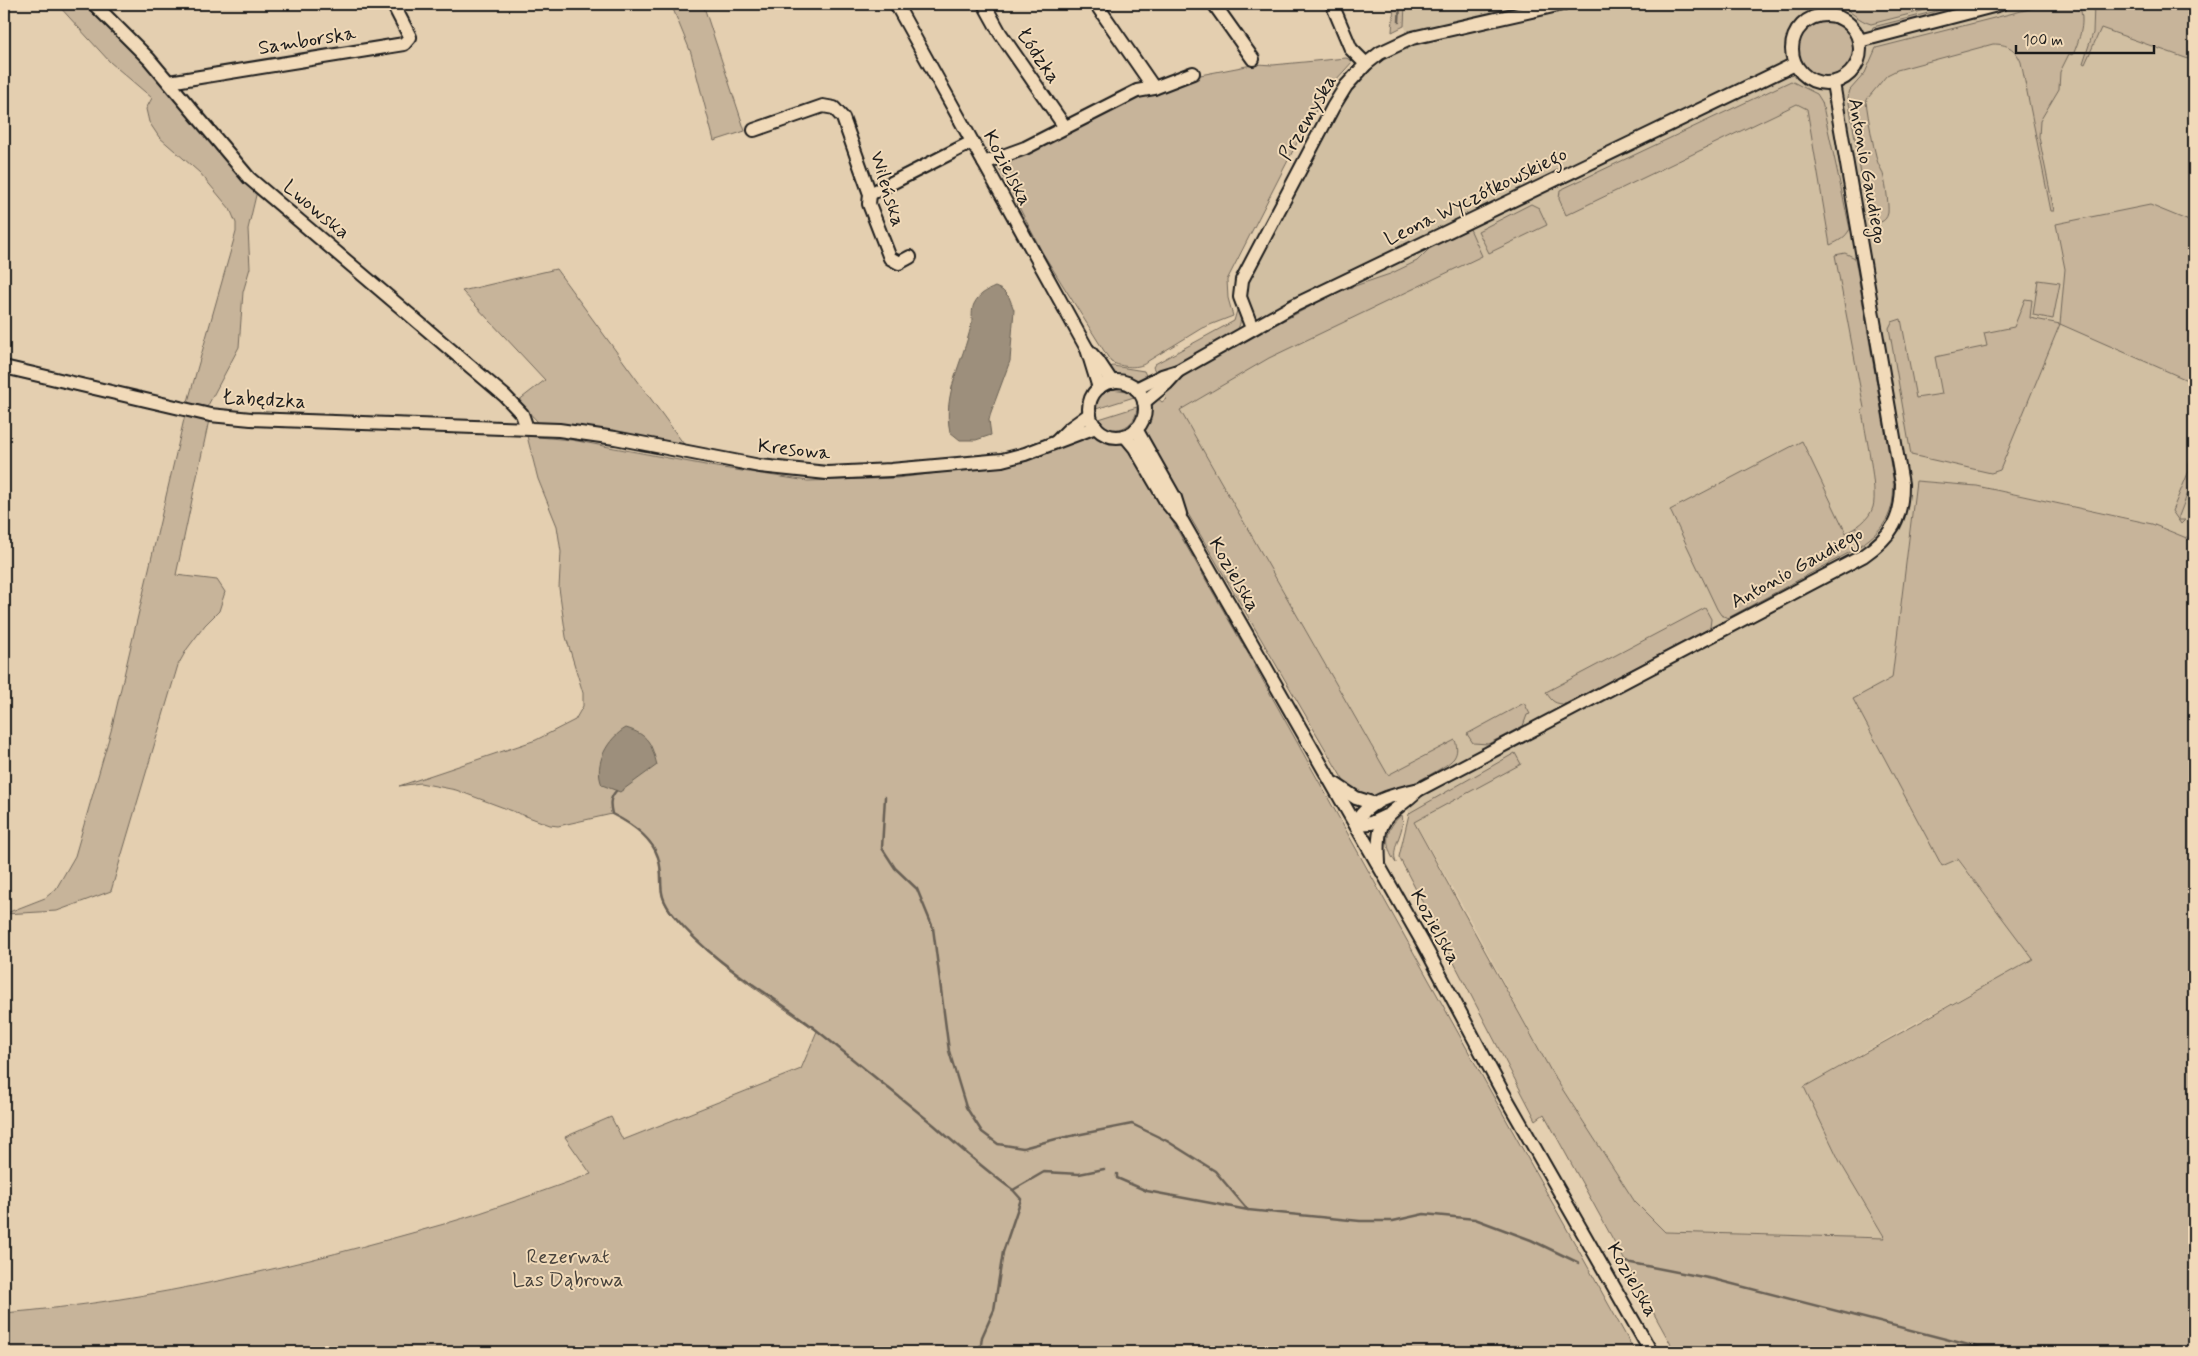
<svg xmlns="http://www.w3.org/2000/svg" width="2198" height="1356" viewBox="0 0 2198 1356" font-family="Mynerve,sans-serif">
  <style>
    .built { fill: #d1bfa2 }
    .green { fill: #c7b49a; stroke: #72685b }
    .water { fill: #9d8f7b; stroke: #696155 }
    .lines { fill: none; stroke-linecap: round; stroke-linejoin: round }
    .stream { stroke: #696155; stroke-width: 2.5 }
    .minor-casing { stroke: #1c1c1c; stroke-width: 16 }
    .minor { stroke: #f1dab9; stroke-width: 12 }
    .labels { text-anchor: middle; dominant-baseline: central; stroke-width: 4; stroke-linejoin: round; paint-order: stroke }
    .street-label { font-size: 20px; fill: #1c1c1c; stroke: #f1dab9 }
    .park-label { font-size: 20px; fill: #47423c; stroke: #f1dab9 }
  </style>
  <rect width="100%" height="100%" fill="#e4cfb0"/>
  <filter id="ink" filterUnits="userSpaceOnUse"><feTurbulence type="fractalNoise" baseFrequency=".02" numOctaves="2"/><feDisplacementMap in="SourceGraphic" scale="10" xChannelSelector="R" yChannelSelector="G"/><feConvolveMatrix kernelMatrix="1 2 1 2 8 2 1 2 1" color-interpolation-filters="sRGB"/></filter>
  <g filter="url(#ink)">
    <polygon class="built" points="1405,4 2194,4 2194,541 2152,524 2128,518 1977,486 1916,481 1892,678 1942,866 1957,859 2034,959 1902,1030 1804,1087 1840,1162 1885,1238 1665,1232 1636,1204 1552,1073 1467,914 1180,410 1202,397 1254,327 1244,299 1247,285 1350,91 1360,79 1387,58 1416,45 1404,26"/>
    <g class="green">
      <polygon points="62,4 88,4 141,57 257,191 248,229 250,268 243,292 239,347 206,409 187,405 236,232 236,223 230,209 200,173 159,137 149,122 146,109 152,98 110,62 58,5"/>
      <polygon points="671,4 703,4 745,131 714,141 691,53"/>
      <polygon points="1394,4 1405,4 1404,26 1392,32"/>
      <path d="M1840 4H1949L1871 24C1860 21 1849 11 1840 4Z"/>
      <polygon points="1964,4 1980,4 1872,30 1873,27"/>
      <path d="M2049 4H2078C2087 20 2079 40 2073 55L2069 54 2060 72 2059 89 2040 121 2039 137 2054 211H2051L2021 62C2015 48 2007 44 1993 44L1897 70 1887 75 1868 98 1866 102C1869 122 1872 141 1877 160 1878 164 1880 167 1882 171 1885 178 1889 205 1888 213 1886 223 1877 224 1869 222L1848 97 1850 90 1865 73 1876 48Z"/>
      <polygon points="2094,4 2194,4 2194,61 2101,28 2085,64 2083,63 2093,33"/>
      <circle cx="1826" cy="49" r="27"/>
      <path d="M1346 58 1353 61 1335 81 1303 131 1227 280 1228 298 1233 316 1202 328 1148 361C1140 370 1121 367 1111 362L1042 252 996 162 1136 95 1195 76 1257 64 1273 65Z"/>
      <path d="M1791 81 1817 94 1822 102 1850 229C1845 238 1839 241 1830 245L1807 109 1797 104 1566 215 1559 199 1560 190Z"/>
      <polygon points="1531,204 1539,208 1547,225 1489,253 1478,231"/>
      <polygon points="2150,205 2194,223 2194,383 2060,324 2000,470 1991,473 1911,455 1889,328 1892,322 1901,319 1916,398 1942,394 1935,357 1987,346 1984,333 2014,327 2025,299 2032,300 2030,318 2060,324 2065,269 2056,224"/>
      <path d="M1470 229 1482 256 1269 358 1180 410 1388 775 1455 740C1457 746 1458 752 1454 758 1448 768 1385 799 1372 798 1365 798 1355 791 1348 788L1145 440C1144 424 1149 411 1156 397L1162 402 1166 399 1164 390 1204 362 1340 291 1390 274 1417 261 1433 245Z"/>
      <path d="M1845 253 1855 258 1893 478C1896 515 1884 530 1854 550L1728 618 1721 615 1717 609 1670 510 1802 441 1846 533C1856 528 1869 520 1873 507 1878 489 1865 432 1862 411L1864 408 1835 255Z"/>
      <polygon points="556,269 686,447 602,430 539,423 518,401 545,380 462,291"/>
      <polygon points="2038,280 2060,283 2053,319 2033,315"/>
      <path d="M1238 307C1241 315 1242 323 1237 330L1157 375 1153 367 1155 364 1234 321Z"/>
      <path d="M1113 366 1144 371 1148 380C1133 382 1118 379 1107 368Z"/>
      <path d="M1111 389 1128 391 1134 397 1096 409C1097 399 1102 393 1111 389Z"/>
      <path d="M1137 407C1137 428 1111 438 1099 419Z"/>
      <polygon points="185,415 209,420 176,575 217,580 225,592 219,611 205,625 187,649 178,665 111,891 57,911 4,914 45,898 56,889 75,856 111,731"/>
      <path d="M1094 434 1122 443 1132 451 1246 650 1635 1352H4V1313C153 1301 300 1265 444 1224 493 1210 542 1191 591 1174L565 1137 611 1117 623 1140 801 1069 817 1031C768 997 714 964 675 918 653 892 665 884 658 857 652 836 630 823 612 814L558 826 550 825 456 790 420 783 399 786 536 740 575 720 583 706V693L566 637 559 588 561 552 557 526 538 479 527 436 572 440 716 467 808 481 897 478 994 466Z"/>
      <polygon points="2194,451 2194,477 2179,516 2179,520 2185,520 2181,524 2172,511 2189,471 2189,464"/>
      <polygon points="1916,481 1977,486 2152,524 2194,541 2194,1352 1675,1352 1544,1114 1536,1120 1399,857 1409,814 1411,812 1515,753 1521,764 1414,822 1552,1073 1635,1202 1665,1232 1885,1238 1840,1162 1804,1087 2033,959 1958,859 1942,866 1853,699 1892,678"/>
      <path d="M1705 608 1711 619 1710 628 1566 704C1555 704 1552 702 1546 692Z"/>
      <polygon points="1524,703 1530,714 1527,715 1523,726 1488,744 1473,743 1467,734"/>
      <path d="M1402 815C1406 832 1390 846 1396 863 1384 847 1384 828 1402 815Z"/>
    </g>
    <g class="water">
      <path d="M995 287 1002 290 1009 297 1014 310 1010 361 991 412 989 420 991 435 976 440H960L950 432C942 395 963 361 971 326 973 319 971 310 974 304 979 294 986 291 995 287Z"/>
      <path d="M626 728C649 735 651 743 657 765L620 792 602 785C593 764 608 738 626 728Z"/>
    </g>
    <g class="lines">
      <g class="stream">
        <polyline points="1399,22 1400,4"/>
        <path d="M616 791C609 799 610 805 612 814 630 823 651 836 658 857 666 883 653 891 675 917 715 966 771 993 819 1032 857 1063 896 1094 934 1125 960 1148 985 1170 1013 1190L1044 1172 1079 1174 1104 1169"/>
        <polyline points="885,797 882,848 895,868 917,889 933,928 949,1051 966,1107 982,1132 998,1144 1023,1148 1056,1139 1132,1124 1167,1141 1215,1171 1248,1210"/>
        <polyline points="1117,1174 1117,1178 1147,1191 1248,1210 1360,1221 1393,1221 1424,1214 1475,1219 1531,1240 1579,1263"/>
        <polyline points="1621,1261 1713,1279 1996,1352"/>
        <polyline points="980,1352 982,1337 994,1310 1003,1252 1021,1199 1013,1190"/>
        <polyline points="2192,1352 2194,1351"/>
      </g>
      <defs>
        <g id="minor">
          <polyline points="94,4 149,59 249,178 505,396 522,414 527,428"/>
          <polyline points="896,4 1087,349 1098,361 1112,382"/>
          <polyline points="984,4 1000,33 1065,127"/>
          <polyline points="1096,4 1154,88"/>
          <polyline points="1214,4 1253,59"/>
          <polyline points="1332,4 1351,49 1366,64"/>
          <circle cx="1826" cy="49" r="34"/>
          <polyline points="1859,41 2001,4"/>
          <polyline points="169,82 404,44 410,37 393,4"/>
          <polyline points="754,130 823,106 834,108 843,118 870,194 869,204 890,258 899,263 910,257"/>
          <polyline points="984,163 1025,148 1137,91 1154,88 1193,73"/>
          <polyline points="870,194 972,142"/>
          <polyline points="1252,328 1240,297 1242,280 1333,107 1346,86 1366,64 1380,53 1412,38 1562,4"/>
          <polyline points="1087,349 1099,388"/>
          <polyline points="4,367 210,415 251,419 559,430 615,438 760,466 827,473 891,470 1002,460 1025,454 1096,427"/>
          <circle cx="1117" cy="409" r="28"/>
          <polyline points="1136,389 1162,376 1178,371 1293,306 1795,64"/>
          <polyline points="1144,402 1167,383 1178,371"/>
          <polyline points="1136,429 1175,498 1180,514"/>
          <polyline points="1125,436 1135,448 1167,503 1182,521 1423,943 1501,1089 1651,1352"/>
          <polyline points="1057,441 1069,429 1090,414"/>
          <polyline points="1335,784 1356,798 1375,804"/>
          <path d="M1356 824C1365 800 1397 794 1420 789L1863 556C1892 536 1902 519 1902 484L1833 83"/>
          <polyline points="1356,824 1371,823 1386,816"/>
          <path d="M1379 863C1376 813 1386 820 1418 790"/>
        </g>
      </defs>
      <use href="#minor" class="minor-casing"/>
      <use href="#minor" class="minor"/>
    </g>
  </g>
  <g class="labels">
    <g class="street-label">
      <text transform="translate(307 41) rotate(-9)">Samborska</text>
      <text transform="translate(1038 56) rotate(56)">Łódzka</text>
      <text transform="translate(1308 118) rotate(-60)">Przemyska</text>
      <text transform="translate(1007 168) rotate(62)">Kozielska</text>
      <text transform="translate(1867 171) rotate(80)">Antonio Gaudiego</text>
      <text transform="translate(887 189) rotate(73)">Wileńska</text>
      <text transform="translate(1476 197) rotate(-26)">Leona Wyczółkowskiego</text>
      <text transform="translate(316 210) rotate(40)">Lwowska</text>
      <text transform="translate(264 400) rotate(3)">Łabędzka</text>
      <text transform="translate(794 450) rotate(6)">Kresowa</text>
      <text transform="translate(1797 568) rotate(-29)">Antonio Gaudiego</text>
      <text transform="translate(1234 575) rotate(60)">Kozielska</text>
      <text transform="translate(1435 927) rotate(61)">Kozielska</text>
      <text transform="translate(1632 1280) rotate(60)">Kozielska</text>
    </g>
    <g class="park-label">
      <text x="568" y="1257">Rezerwat<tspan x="568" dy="23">Las Dąbrowa</tspan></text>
    </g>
  </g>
  <rect width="2198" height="1356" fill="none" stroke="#f1dab9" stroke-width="20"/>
  <rect x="10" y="10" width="2178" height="1336" fill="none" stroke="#1c1c1c" stroke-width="2" filter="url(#ink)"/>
  <path d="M2016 45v8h138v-8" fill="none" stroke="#1c1c1c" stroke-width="2.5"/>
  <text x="2023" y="45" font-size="15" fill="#1c1c1c" stroke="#f1dab9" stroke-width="4" paint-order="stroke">100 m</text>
</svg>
